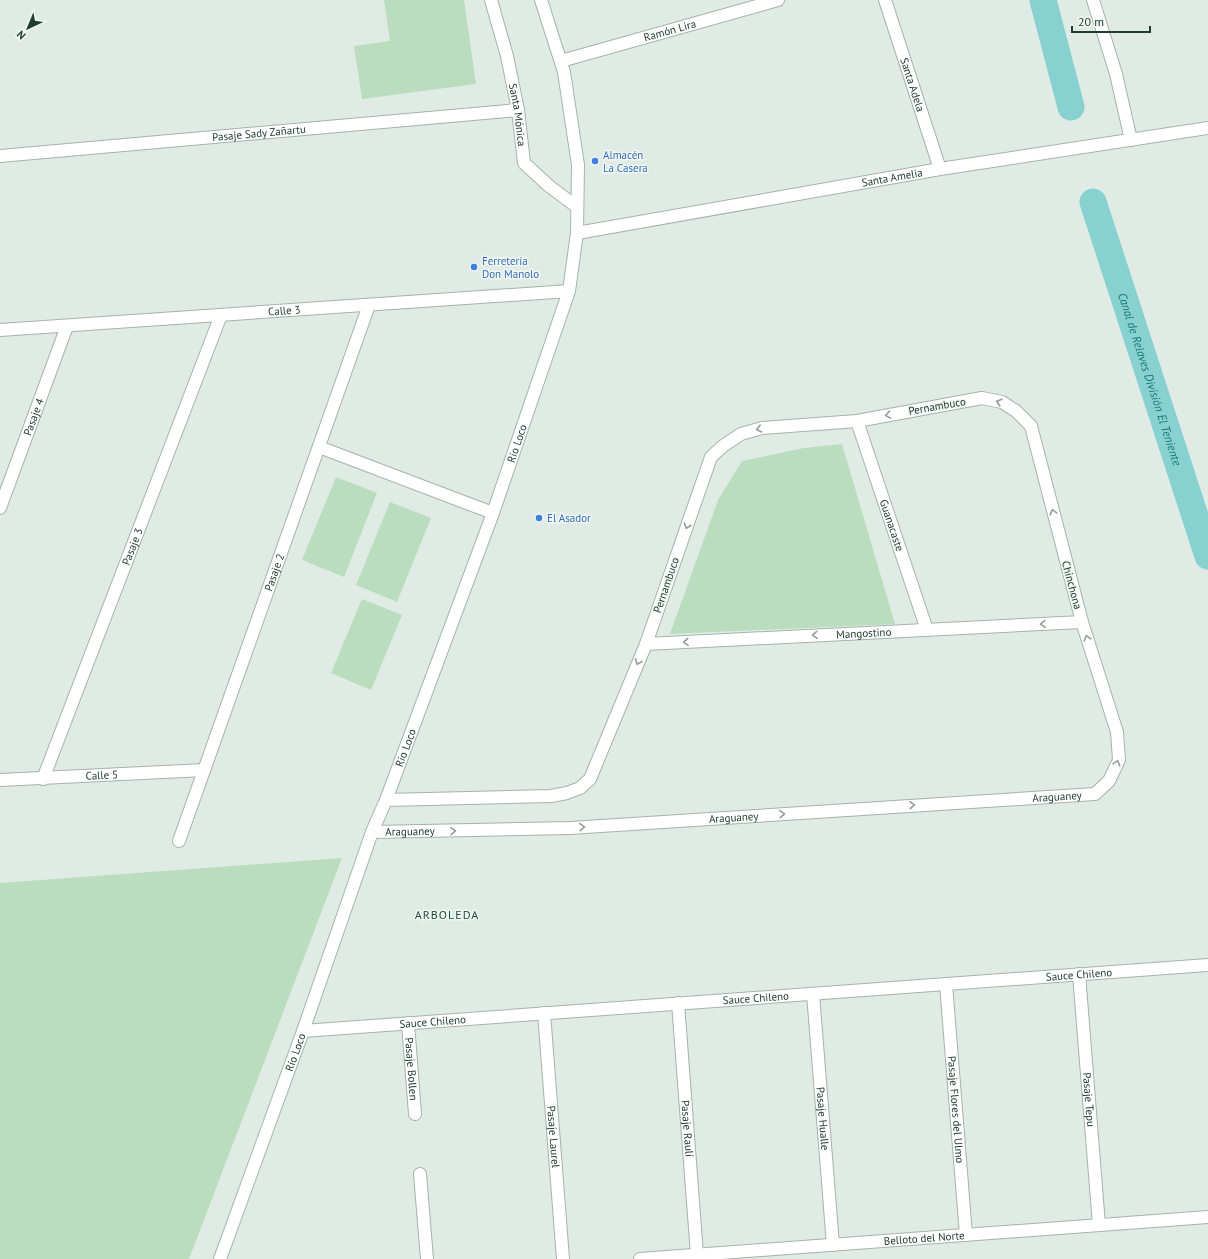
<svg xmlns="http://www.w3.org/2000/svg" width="1208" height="1259" viewBox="0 0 1208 1259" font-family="'PT Sans',sans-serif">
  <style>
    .green { fill: #b9ddbd }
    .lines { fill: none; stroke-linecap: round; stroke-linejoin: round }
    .canal { stroke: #88d1d1; stroke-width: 27 }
    .lane-casing { stroke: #a4b3ab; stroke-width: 14 }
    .street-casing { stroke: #a4b3ab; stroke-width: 14 }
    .secondary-casing { stroke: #9fb7ab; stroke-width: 14 }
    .lane { stroke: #fff; stroke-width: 12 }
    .street { stroke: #fff; stroke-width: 12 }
    .secondary { stroke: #fff; stroke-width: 12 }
    .oneway { stroke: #909e98 }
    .shop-dot { fill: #3f7fe0; stroke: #f1f8f3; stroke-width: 1.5 }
    .labels { text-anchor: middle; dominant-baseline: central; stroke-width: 3; stroke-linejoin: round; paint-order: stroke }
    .street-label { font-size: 11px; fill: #213c31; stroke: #f1f8f3 }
    .shop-label { font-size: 11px; fill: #366cbe; stroke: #f1f8f3; text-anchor: start }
    .water-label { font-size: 12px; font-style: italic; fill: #1b7778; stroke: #f1f8f3 }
    .neighbourhood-label { font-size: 12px; letter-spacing: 1px; fill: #1d4e3b; stroke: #f1f8f3 }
  </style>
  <rect width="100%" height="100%" fill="#e1ebe5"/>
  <g class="green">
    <polygon points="384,0 464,0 476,84 362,99 354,46 390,41"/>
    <polygon points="842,444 895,624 670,634 718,500 742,461 804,448"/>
    <polygon points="336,477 377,493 344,577 302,560"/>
    <polygon points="390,502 431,518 397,602 356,585"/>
    <polygon points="362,599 402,615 371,690 331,673"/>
    <polygon points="342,858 189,1259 0,1259 0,883"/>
  </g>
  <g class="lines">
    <g class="canal">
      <polyline points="1043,0 1071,107"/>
      <path id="s1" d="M1093 202 1208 556"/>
    </g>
    <defs>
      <polyline id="lane" points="1093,0 1116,74 1131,140"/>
      <g id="street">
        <path id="s2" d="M491 0 507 56 518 110 524 163 549 186 577 207"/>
        <path id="s3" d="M885 0 940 169"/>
        <path id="s4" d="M561 61 778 0"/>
        <path id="s5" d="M0 156 518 110"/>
        <path id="s6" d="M577 233 940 169 1208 128"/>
        <path id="s7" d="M0 330 569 291"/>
        <path id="s8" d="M857 421 927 630"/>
        <polyline points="319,447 493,513"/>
        <path id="s9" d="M0 508 67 326"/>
        <path id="s10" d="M646 644 1082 622"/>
        <path id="s11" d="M43 779 221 315"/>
        <path id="s12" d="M0 780 204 770"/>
        <path id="s13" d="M372 832 570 828 1095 794 1109 781 1119 760 1117 732 1082 622 1031 426 1016 411 1002 402 982 398 857 421 762 428 741 434 723 446 711 457 646 644 590 779 580 788 567 793 551 796 386 800"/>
        <path id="s14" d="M179 841 369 305"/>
        <path id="s15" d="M1079 974 1099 1225"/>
        <path id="s16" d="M946 984 966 1235"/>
        <path id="s17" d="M813 994 833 1245"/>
        <path id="s18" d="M678 1003 697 1255"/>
        <path id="s19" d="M544 1013 563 1259"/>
        <path id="s20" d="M408 1023 415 1114"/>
        <path id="s21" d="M303 1031 1208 965"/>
        <polyline points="420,1174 427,1259"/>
        <path id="s22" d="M640 1259 1208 1217"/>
      </g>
      <g id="secondary">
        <path id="s23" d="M220 1259 303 1031 372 832 386 800 493 513 569 291 577 233 578 165 564 72 541 0"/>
      </g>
    </defs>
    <use href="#lane" class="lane-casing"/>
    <use href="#street" class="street-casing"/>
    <use href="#secondary" class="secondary-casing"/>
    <use href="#lane" class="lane"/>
    <use href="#street" class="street"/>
    <use href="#secondary" class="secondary"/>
  </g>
  <defs><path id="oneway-chevron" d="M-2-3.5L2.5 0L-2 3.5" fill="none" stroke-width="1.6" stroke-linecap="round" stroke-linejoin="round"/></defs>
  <g class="oneway">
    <use href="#oneway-chevron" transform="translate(999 402) rotate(-163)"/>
    <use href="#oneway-chevron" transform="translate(888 415) rotate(170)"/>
    <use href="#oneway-chevron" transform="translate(759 429) rotate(167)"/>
    <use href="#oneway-chevron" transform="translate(1053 512) rotate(-105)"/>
    <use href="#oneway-chevron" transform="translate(687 526) rotate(109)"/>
    <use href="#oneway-chevron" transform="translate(1043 624) rotate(177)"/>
    <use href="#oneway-chevron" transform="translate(815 635) rotate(177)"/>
    <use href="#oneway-chevron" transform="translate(1087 638) rotate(-107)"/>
    <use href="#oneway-chevron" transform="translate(686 642) rotate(177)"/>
    <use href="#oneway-chevron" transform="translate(638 662) rotate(112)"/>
    <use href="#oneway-chevron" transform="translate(1117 763) rotate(-73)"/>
    <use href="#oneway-chevron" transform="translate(912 805) rotate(-4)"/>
    <use href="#oneway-chevron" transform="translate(782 814) rotate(-4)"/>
    <use href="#oneway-chevron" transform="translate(582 827) rotate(-4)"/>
    <use href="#oneway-chevron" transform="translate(453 831) rotate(-1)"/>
  </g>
  <g class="shop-dot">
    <circle cx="595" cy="161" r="4"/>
    <circle cx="474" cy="267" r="4"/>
    <circle cx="539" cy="518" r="4"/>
  </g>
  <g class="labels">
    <g class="street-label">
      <text stroke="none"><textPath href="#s4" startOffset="113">Ramón Lira</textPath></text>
      <text stroke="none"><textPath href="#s3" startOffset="89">Santa Adela</textPath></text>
      <text stroke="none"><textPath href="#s2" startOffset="118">Santa Mónica</textPath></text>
      <text stroke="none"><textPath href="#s5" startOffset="260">Pasaje Sady Zañartu</textPath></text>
      <text stroke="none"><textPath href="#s6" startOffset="320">Santa Amelia</textPath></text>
      <text stroke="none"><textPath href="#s7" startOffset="285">Calle 3</textPath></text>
      <text transform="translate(937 406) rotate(-10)">Pernambuco</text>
      <text stroke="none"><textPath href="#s9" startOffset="97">Pasaje 4</textPath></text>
      <text stroke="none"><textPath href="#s23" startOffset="868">Río Loco</textPath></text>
      <text stroke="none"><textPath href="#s8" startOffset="110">Guanacaste</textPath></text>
      <text stroke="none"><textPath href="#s11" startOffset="249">Pasaje 3</textPath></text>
      <text stroke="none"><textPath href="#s14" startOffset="285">Pasaje 2</textPath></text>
      <text transform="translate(666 585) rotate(-71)">Pernambuco</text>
      <text transform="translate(1072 585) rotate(75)">Chinchona</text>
      <text stroke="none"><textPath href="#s10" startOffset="218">Mangostino</textPath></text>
      <text stroke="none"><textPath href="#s23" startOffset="544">Río Loco</textPath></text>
      <text stroke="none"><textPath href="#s12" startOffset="102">Calle 5</textPath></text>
      <text stroke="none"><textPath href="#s13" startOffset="686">Araguaney</textPath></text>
      <text stroke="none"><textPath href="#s13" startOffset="362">Araguaney</textPath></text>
      <text stroke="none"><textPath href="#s13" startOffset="38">Araguaney</textPath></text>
      <text stroke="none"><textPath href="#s21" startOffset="778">Sauce Chileno</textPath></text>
      <text stroke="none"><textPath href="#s21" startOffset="454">Sauce Chileno</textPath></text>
      <text stroke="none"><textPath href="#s21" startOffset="130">Sauce Chileno</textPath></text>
      <text stroke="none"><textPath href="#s23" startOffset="220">Río Loco</textPath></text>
      <text stroke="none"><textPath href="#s20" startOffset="46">Pasaje Bollen</textPath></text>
      <text stroke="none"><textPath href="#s15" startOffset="126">Pasaje Tepu</textPath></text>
      <text stroke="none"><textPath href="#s16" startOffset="126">Pasaje Flores del Ulmo</textPath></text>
      <text stroke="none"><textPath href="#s17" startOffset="125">Pasaje Hualle</textPath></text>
      <text stroke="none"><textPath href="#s18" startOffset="126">Pasaje Raulí</textPath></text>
      <text stroke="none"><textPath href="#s19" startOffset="124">Pasaje Laurel</textPath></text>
      <text stroke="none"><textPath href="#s22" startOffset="285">Belloto del Norte</textPath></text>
    </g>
    <g class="shop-label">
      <text x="603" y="155">Almacén<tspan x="603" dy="13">La Casera</tspan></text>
      <text x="482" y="261">Ferretería<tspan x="482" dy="13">Don Manolo</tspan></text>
      <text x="547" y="518">El Asador</text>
    </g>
    <g class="water-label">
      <text stroke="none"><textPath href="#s1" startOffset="186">Canal de Relaves División El Teniente</textPath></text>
    </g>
    <g class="neighbourhood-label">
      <text x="447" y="914">ARBOLEDA</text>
    </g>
  </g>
  <g transform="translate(28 28) rotate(224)" stroke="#f1f8f3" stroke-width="3" paint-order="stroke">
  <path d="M0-3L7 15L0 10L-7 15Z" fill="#213c31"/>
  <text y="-6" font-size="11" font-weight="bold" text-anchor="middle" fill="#213c31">N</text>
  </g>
  <path d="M1072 26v6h78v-6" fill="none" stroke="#213c31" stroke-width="2"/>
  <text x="1078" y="26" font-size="12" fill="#213c31" stroke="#f1f8f3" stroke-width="3" paint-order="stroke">20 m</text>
</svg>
